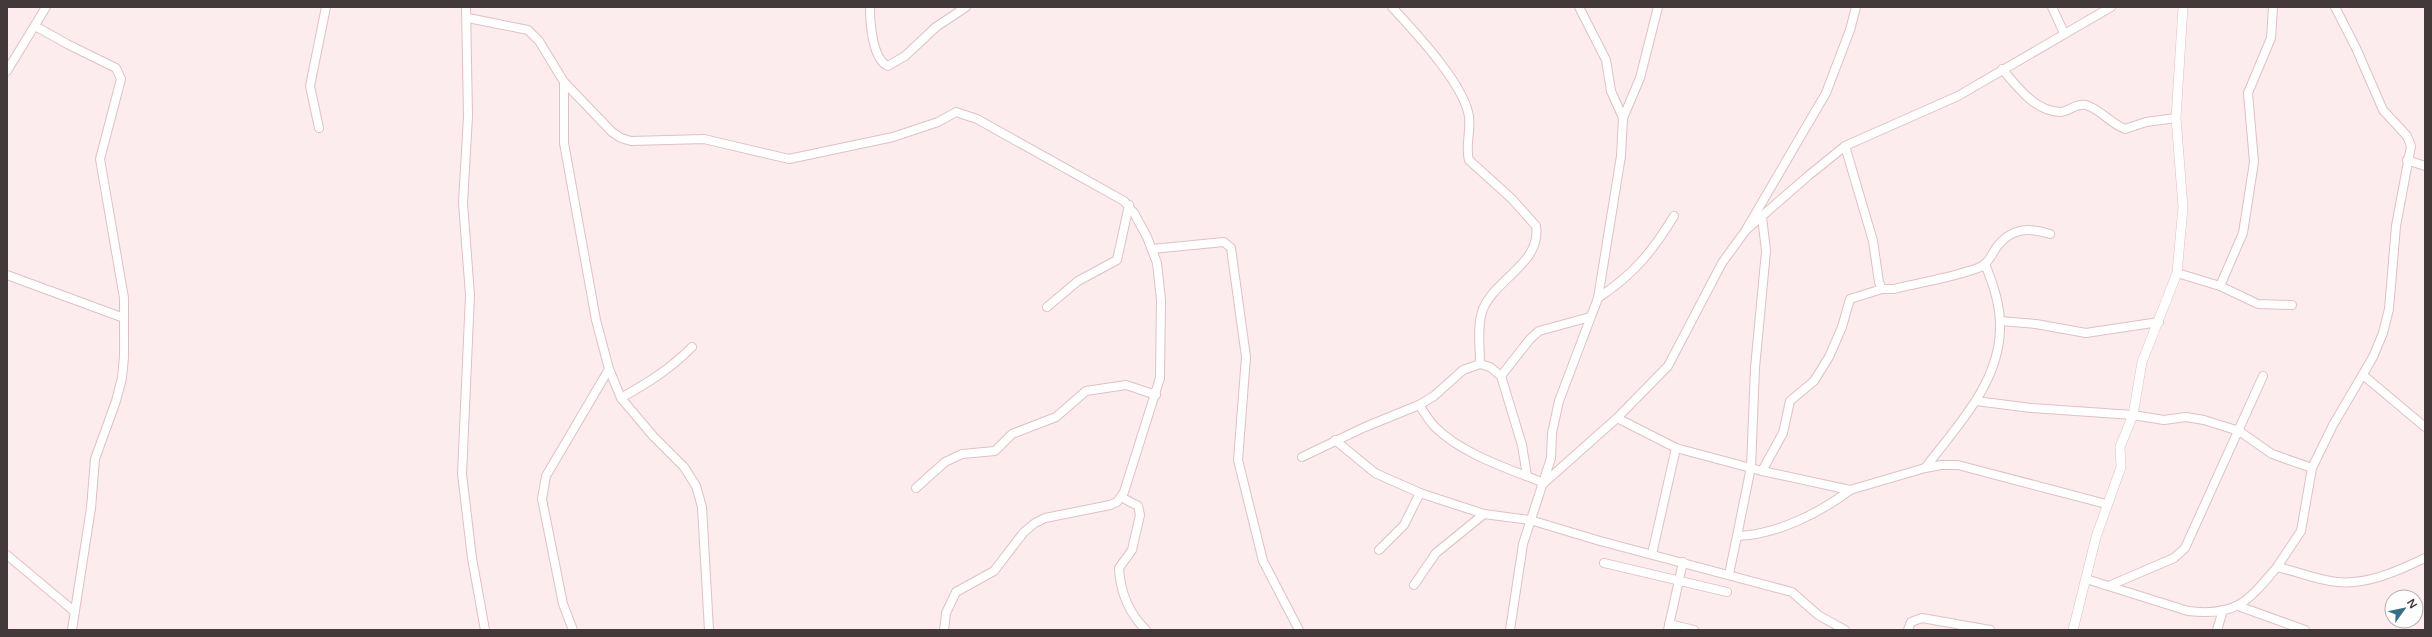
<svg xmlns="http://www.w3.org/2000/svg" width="2432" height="637" viewBox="0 0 2432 637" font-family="'Varela Round',sans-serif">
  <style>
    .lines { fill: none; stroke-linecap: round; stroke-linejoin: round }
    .minor-casing { stroke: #ddc2c4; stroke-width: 10 }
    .tertiary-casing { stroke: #ddc2c4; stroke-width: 10 }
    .minor { stroke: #fff; stroke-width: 8 }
    .tertiary { stroke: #fff; stroke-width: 9 }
  </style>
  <rect width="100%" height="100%" fill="#fdeced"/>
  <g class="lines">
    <defs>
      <g id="minor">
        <polyline points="466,7 468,116 463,203 470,295 462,474 472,558 485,630"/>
        <path d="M870 7C870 22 872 59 888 66L905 56 936 27 966 7"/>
        <path d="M1392 7C1415 32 1465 85 1469 117 1471 131 1465 147 1469 160L1512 199 1536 226C1542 264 1492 280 1482 312 1477 328 1480 347 1480 364"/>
        <polyline points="1579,7 1606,60 1611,91 1623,118"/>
        <polyline points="2052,7 2064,33"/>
        <path d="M2335 7 2356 48 2383 110 2407 136 2411 146 2396 226 2389 309 2383 333 2373 357 2333 425 2312 468 2301 531 2277 567C2296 571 2317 580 2337 582 2367 585 2398 571 2425 558"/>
        <polyline points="468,18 528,30 539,41 564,82 612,132 621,138 631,141 704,139 789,159 893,137 938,122 956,112 977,119 1124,201 1134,213 1147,237 1157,263 1161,300 1160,378 1124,492 1117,502 1110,505 1045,518 1035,523 1024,532 994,571 956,592 946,613 944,630"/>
        <polyline points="35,26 69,45 116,68 121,79 100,159 124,298 124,357 122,378 116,401 95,459 91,508 72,630"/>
        <path d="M2002 69C2017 86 2034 111 2060 112 2069 112 2075 103 2086 105 2100 109 2111 124 2125 129L2146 122 2176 118"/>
        <polyline points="7,71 46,7"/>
        <polyline points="564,82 564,143 596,320 609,369 546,476 542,499 563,604 573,630"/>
        <polyline points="319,128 310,86 326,7"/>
        <path d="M1845 146 1873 241 1879 282 1882 289H1894C1922 282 1951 278 1978 268 1987 265 1991 256 1996 248 2010 228 2028 227 2050 234"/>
        <polyline points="2407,160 2425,166"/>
        <path d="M1762 217 1766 251 1755 368 1751 467 1737 536C1776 535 1820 513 1850 490"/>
        <polyline points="1747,228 1826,93 1850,30 1856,7"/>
        <polyline points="1152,249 1224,242 1231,248 1246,357 1238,460 1263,561 1299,630"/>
        <polyline points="2177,273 2220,286 2258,304 2292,305"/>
        <polyline points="7,275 124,318"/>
        <polyline points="2220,286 2243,233 2254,162 2248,93 2271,38 2273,7"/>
        <path d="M1598 298C1634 274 1652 252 1674 216"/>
        <polyline points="1047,307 1078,281 1117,260 1129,205"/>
        <polyline points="2000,321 2036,324 2086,333 2159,322"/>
        <polyline points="609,369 621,398 653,436 684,467 696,486 702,507 709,630"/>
        <polyline points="2363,375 2425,427"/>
        <polyline points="1501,376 1530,339 1539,331 1590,317"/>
        <path d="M621 398C649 382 669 370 692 347"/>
        <polyline points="1976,401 2031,408 2133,415 2164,420 2186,417 2204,420 2239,431 2272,454 2312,468"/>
        <path d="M1419 405C1424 412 1429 421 1435 427 1462 454 1509 469 1544 483"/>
        <polyline points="1617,418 1676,448 1762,471 1850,490 1925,468 1941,465 1958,465 2106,504"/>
        <polyline points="1335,440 1375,473 1420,493 1484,514 1530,520 1600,541 1792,592 1818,615 1845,630"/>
        <polyline points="1302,457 1365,427 1419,405 1434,396 1463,370 1480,364 1490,367 1501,376 1522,445 1527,476"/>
        <path d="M1925 468C1956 427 1999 384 2000 329 2001 306 1993 284 1985 264"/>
        <polyline points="1762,471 1783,433 1790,401 1814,381 1829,357 1842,327 1850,299 1882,289"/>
        <polyline points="1544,483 1617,418 1668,366 1722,263 1746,230 1808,176 1845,146 1958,96 2111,7"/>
        <polyline points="916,488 945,462 962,454 995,451 1012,434 1056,417 1086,391 1126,385 1156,395"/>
        <path d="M1121 497 1138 506 1140 515 1132 550 1119 568C1120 591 1129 614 1146 630"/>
        <polyline points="1379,550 1404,525 1420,493"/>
        <polyline points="1652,554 1676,448"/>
        <polyline points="7,555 75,612"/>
        <polyline points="1604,563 1727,592"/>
        <polyline points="1729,574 1737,536"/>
        <path d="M2086 579 2188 611C2237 617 2248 601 2277 567"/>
        <polyline points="1414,585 1436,553 1484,514"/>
        <polyline points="2111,585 2174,558 2185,548 2263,376"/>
        <polyline points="2238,606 2305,630"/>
        <polyline points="1669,624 1694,630"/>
        <polyline points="1510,630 1523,544 1551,458 1552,433 1559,401 1598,298 1621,156 1623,118 1640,78 1658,7"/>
        <polyline points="1668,630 1683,562"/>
        <polyline points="1908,630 1911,622 1922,618 1990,630"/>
        <polyline points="2217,630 2223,610"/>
      </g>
      <polyline id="tertiary" points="2073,630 2096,537 2121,467 2120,447 2133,415 2142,362 2177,273 2183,207 2176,118 2183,7"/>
    </defs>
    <use href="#minor" class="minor-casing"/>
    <use href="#tertiary" class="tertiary-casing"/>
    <use href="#minor" class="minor"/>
    <use href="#tertiary" class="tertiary"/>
  </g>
  <rect width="2432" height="637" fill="none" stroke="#44393a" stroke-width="16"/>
  <g transform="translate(2404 609) rotate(57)"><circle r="19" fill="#fefefe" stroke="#b4afb0"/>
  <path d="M0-3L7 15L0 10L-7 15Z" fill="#336f86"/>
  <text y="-6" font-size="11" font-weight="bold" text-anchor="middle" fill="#44393a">N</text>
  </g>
</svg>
